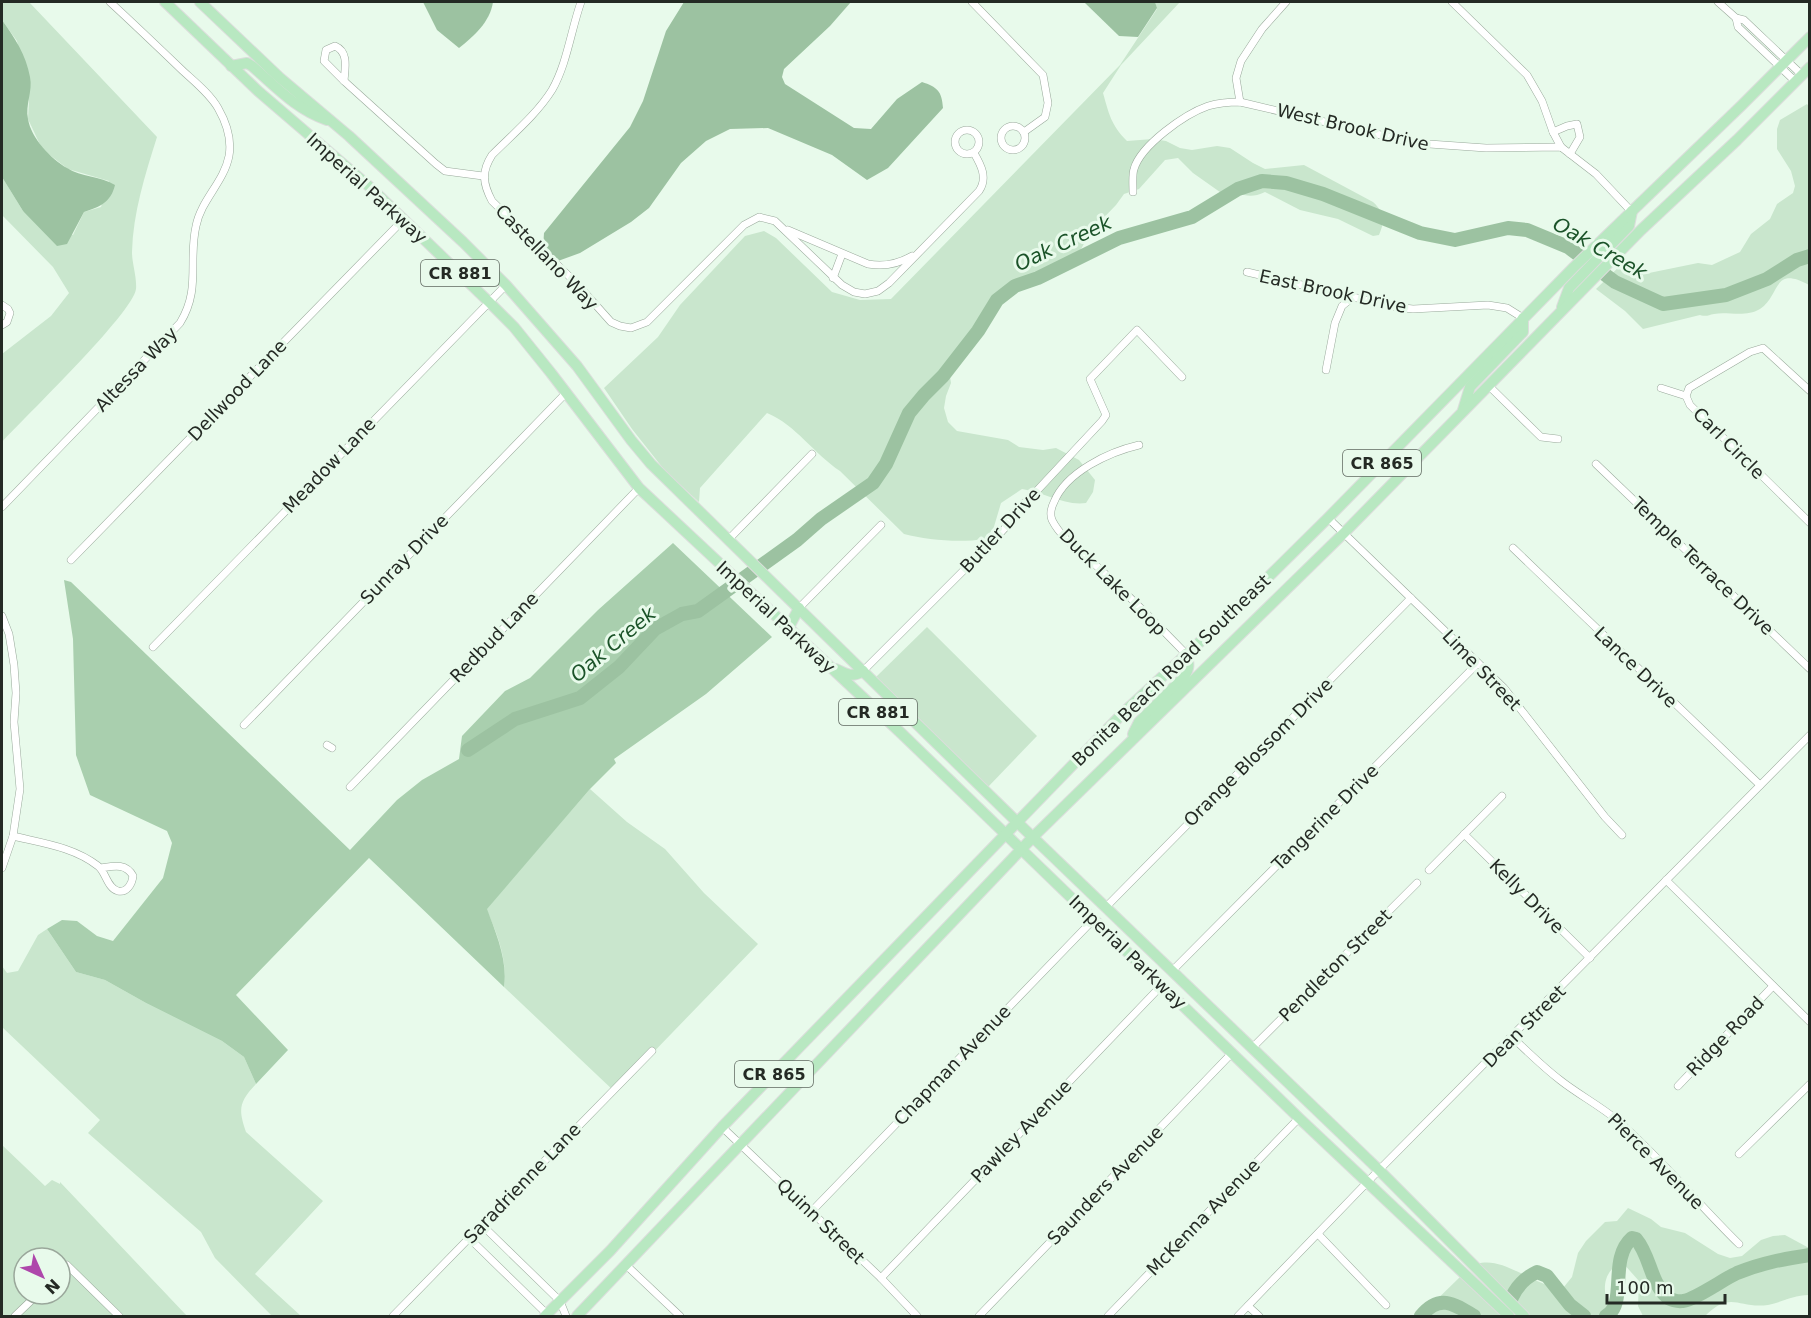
<svg xmlns="http://www.w3.org/2000/svg" width="1811" height="1318" viewBox="0 0 1811 1318" font-family="'DejaVu Sans',sans-serif">
  <style>
    .green { fill: #c9e6cd; fill-rule: evenodd }
    .forest { fill: #a9cfae }
    .water { fill: #9cc2a1 }
    .lines { fill: none; stroke-linecap: round; stroke-linejoin: round }
    .river { stroke: #9cc2a1; stroke-width: 14 }
    .street-casing { stroke: #99a99b; stroke-width: 8 }
    .primary-casing { stroke: #dcdddc; stroke-width: 12 }
    .street { stroke: #fff; stroke-width: 7 }
    .primary { stroke: #b8e8c1; stroke-width: 10 }
    .labels { text-anchor: middle; dominant-baseline: central; stroke-width: 6; stroke-linejoin: round; paint-order: stroke }
    .shield { fill: #e8faeb; stroke: #5f6860; stroke-width: 1.5 }
    .shield-label { font-size: 16px; font-weight: bold; fill: #242a24 }
    .street-label { font-size: 18px; fill: #242a24; stroke: #e8faeb }
    .water-label { font-size: 20px; font-style: italic; fill: #1b5329; stroke: #e8faeb }
  </style>
  <rect width="100%" height="100%" fill="#e8faeb"/>
  <g class="green">
    <path d="M2 2H29L157 137C145 175 133 213 132 252 132 264 137 277 136 289 133 313 24 418 2 442V354L51 316 69 293 53 267 2 215V177L23 211 73 235 84 212 101 207 109 181 68 169 42 149 28 119 29 101 17 41 2 20Z"/>
    <path d="M1155 2H1180L1121 65 1103 93C1109 114 1111 125 1127 141L1153 139 1166 141 1180 148 1192 150 1217 146 1230 148 1253 163 1265 169 1304 165 1373 202C1385 213 1385 221 1379 235L1373 236 1338 219 1300 210 1265 192C1247 201 1242 190 1227 197L1193 173 1178 158 1165 160 1139 189 1124 194 1116 205 1090 232 1078 255 1069 264 1058 271 1013 292 990 316 954 358 949 371 951 383 946 396 944 408 948 422 957 431 1008 440 1019 447 1043 450 1056 448 1079 460 1095 480 1093 492 1086 503C1064 506 1044 492 1022 489L1001 503 993 530 984 539C960 543 927 540 904 534L840 471C814 454 796 425 767 413L700 488 699 502 666 472 632 429 604 388 658 337 680 305 745 236 764 231 776 238 832 292 860 300 891 299 1120 65 1157 9Z"/>
    <path d="M1807 104 1810 108 1809 285C1772 265 1781 295 1760 309 1745 318 1727 311 1714 314 1708 315 1707 317 1700 315L1643 329 1625 311 1596 289 1623 263 1629 269 1644 274 1698 263 1712 265 1740 252 1751 234 1770 219 1777 204 1793 193 1795 186 1791 171 1777 149V129L1780 120Z"/>
    <polygon points="927,627 1037,736 988,787 876,677"/>
    <path d="M590 789 627 822 665 849 704 893 758 944 615 1092 504 987C508 961 497 932 486 909Z"/>
    <path d="M47 929 76 972 105 980 146 1003 222 1041 244 1057 256 1084C239 1102 238 1109 246 1132L323 1201 255 1274 301 1316H272L215 1258 201 1232 88 1133 100 1120 2 1027V966L7 973 18 971 38 935Z"/>
    <path d="M2 1145 45 1186 52 1180 60 1184V1182L187 1316H2ZM24 1258H60V1294H24Z"/>
    <path d="M1628 1208 1651 1219 1661 1227 1685 1233 1718 1254 1730 1258 1742 1256 1761 1240 1773 1236 1785 1235 1809 1248V1295C1793 1295 1783 1302 1768 1305 1738 1309 1731 1290 1705 1316H1643L1638 1306 1639 1281 1622 1262C1599 1273 1603 1296 1612 1316H1530L1477 1264C1504 1255 1535 1288 1563 1288L1572 1277 1578 1253 1586 1241 1605 1222 1617 1221Z"/>
    <polygon points="1461,1276 1503,1316 1420,1316"/>
  </g>
  <path class="forest" d="M673 543 772 637 706 694 614 759 616 763 590 789 487 909C496 933 508 961 504 987L369 858 236 995 288 1050 256 1084 244 1057 222 1041 146 1003 105 980 76 972 47 929 62 920 77 921 97 936 113 941 163 878 172 843 167 831 90 795 76 755 73 639 64 580 71 582 350 850 397 800 422 780 459 759 462 736 505 691 530 678 598 610Z"/>
  <g class="water">
    <path d="M423 2H493C490 22 474 36 459 48L437 30Z"/>
    <path d="M684 2H851L830 26 784 69 782 77 785 84 854 128 871 129 897 99 922 82C937 87 942 91 943 108L888 168 867 180 832 155 768 128 730 129 706 141 681 163 649 208 631 222 580 253 558 261 543 248 544 233 630 127 643 101 666 31Z"/>
    <polygon points="1084,2 1155,2 1157,8 1138,37 1119,36"/>
    <path d="M2 20C15 38 26 55 30 77 33 91 25 105 28 119 31 138 51 159 67 168 81 177 100 176 115 185 111 202 100 207 84 212L67 244 57 246 23 211 2 177Z"/>
  </g>
  <g class="lines">
    <g class="river">
      <polyline points="468,750 515,719 580,698 619,667 655,629 682,614 698,611 797,540 821,519 873,483 886,464 909,413 924,395 943,376 978,331 997,300 1015,286 1038,278 1119,238 1192,217 1238,189 1262,181 1286,183 1323,194 1420,233 1455,240 1508,228 1527,230 1568,247 1615,282 1663,304 1726,295 1767,279 1797,260 1810,256"/>
      <path d="M1507 1314C1510 1295 1520 1280 1537 1272L1547 1276 1570 1305 1584 1316"/>
      <path d="M1421 1316C1439 1294 1453 1303 1474 1316"/>
      <path d="M1606 1316C1628 1304 1608 1259 1632 1238L1636 1239C1650 1255 1650 1281 1666 1296 1670 1300 1678 1302 1683 1301 1694 1300 1724 1279 1737 1273 1761 1263 1784 1259 1810 1255"/>
    </g>
    <defs>
      <g id="street">
        <path d="M581 2C571 30 567 64 552 90 537 114 512 135 492 155 481 172 483 184 492 201L577 284 611 322 620 326 631 328 647 322 744 225 759 217 775 221 842 285 854 292 865 294 878 291 889 283 979 191C988 178 981 165 974 153"/>
        <polyline points="972,2 1043,75 1048,103 1045,117 1024,132"/>
        <polyline points="1452,2 1527,75 1542,101 1553,132 1561,147"/>
        <polyline points="1718,2 1736,18 1744,20 1802,75"/>
        <polyline points="1736,18 1738,27 1795,81"/>
        <path d="M335 46C349 52 345 68 344 81L324 61 326 50Z"/>
        <polyline points="344,81 436,164 445,171 483,176"/>
        <polyline points="1240,102 1236,78 1241,61 1262,29 1286,2"/>
        <circle cx="1013" cy="138" r="12"/>
        <circle cx="967" cy="142" r="12"/>
        <polyline points="1553,132 1567,126 1577,124 1580,137 1570,154"/>
        <path d="M1133 192C1133 185 1132 175 1134 169 1141 145 1185 114 1208 106 1218 103 1229 102 1240 102L1415 143 1486 148 1561 147 1596 174 1631 211"/>
        <path d="M788 230 868 264C884 267 898 264 912 256"/>
        <polyline points="1247,272 1395,307 1413,309 1488,305 1507,308 1523,318"/>
        <polyline points="833,278 842,254"/>
        <polyline points="2,305 8,309 10,313 7,322 2,325"/>
        <polyline points="1326,370 1335,323 1342,306 1353,297"/>
        <polyline points="1489,386 1541,437 1558,439"/>
        <polyline points="1661,388 1686,396"/>
        <polyline points="1810,391 1763,348 1750,352 1689,388 1686,396 1690,405 1810,523"/>
        <path d="M1139 445C1109 452 1066 472 1054 502 1051 508 1050 515 1052 520 1062 540 1085 555 1101 570 1130 597 1158 625 1186 654"/>
        <polyline points="1596,464 1810,669"/>
        <path d="M2 507 180 323C201 289 188 262 196 226 201 200 224 182 229 156 232 139 226 122 218 108 210 94 195 82 183 71 159 48 135 25 110 2"/>
        <polyline points="1328,518 1504,688 1605,817 1622,835"/>
        <polyline points="729,539 812,454"/>
        <polyline points="1513,548 1760,785"/>
        <polyline points="71,560 403,220"/>
        <polyline points="799,608 881,525"/>
        <polyline points="2,616 9,634 14,665 16,693 14,722 20,789 13,836 2,868"/>
        <polyline points="153,647 506,285"/>
        <polyline points="863,671 993,541 1005,528 1012,514 1032,496 1102,421 1106,415 1090,379 1137,330 1182,377"/>
        <polyline points="244,725 566,393"/>
        <polyline points="327,745 332,748"/>
        <polyline points="350,787 639,488"/>
        <polyline points="1464,834 1590,958"/>
        <path d="M13 836C42 843 74 847 98 866 106 872 107 888 118 891 127 893 132 884 133 876 126 863 114 866 101 868"/>
        <polyline points="1429,870 1502,796"/>
        <polyline points="1666,880 1810,1022"/>
        <polyline points="1106,907 1411,598"/>
        <polyline points="1173,970 1478,663"/>
        <path d="M1512 1037C1528 1052 1543 1067 1560 1080 1579 1095 1599 1105 1617 1120 1661 1158 1698 1204 1739 1244"/>
        <polyline points="1253,1047 1417,883"/>
        <polyline points="1678,1086 1773,986"/>
        <polyline points="722,1127 881,1278 917,1316"/>
        <polyline points="1739,1154 1810,1084"/>
        <polyline points="811,1212 1094,919"/>
        <polyline points="482,1225 560,1301 566,1316"/>
        <polyline points="1318,1234 1386,1305"/>
        <polyline points="469,1238 549,1316"/>
        <polyline points="626,1265 680,1316"/>
        <polyline points="60,1272 67,1265 119,1316"/>
        <polyline points="881,1278 1162,985"/>
        <polyline points="1248,1306 1259,1316"/>
        <polyline points="15,1316 38,1294"/>
        <polyline points="393,1316 652,1051"/>
        <polyline points="979,1316 1232,1053"/>
        <polyline points="1108,1316 1299,1118"/>
        <polyline points="1238,1316 1379,1170 1810,735"/>
      </g>
      <g id="primary">
        <polyline points="165,2 258,91 371,188 489,302 514,327 551,373 639,488 901,733 1299,1118 1509,1316"/>
        <polyline points="200,2 279,77 349,136 463,242 506,285 577,366 631,440 651,464 1017,822 1379,1170 1524,1316"/>
        <path d="M231 66 247 63 252 66C276 87 297 110 327 120"/>
        <polyline points="1562,307 1569,288 1629,226 1632,211"/>
        <polyline points="1463,410 1470,387 1523,332 1523,318"/>
        <polyline points="788,629 799,608"/>
        <path d="M836 669C846 674 852 678 863 671"/>
        <path d="M1133 734 1139 722 1184 677C1189 669 1190 664 1186 654"/>
        <polyline points="545,1316 610,1251 722,1127 1123,713 1241,604 1328,518 1574,267 1742,105 1810,37"/>
        <polyline points="577,1316 1033,837 1344,533 1641,230 1737,140 1810,67"/>
      </g>
    </defs>
    <use href="#street" class="street-casing"/>
    <use href="#primary" class="primary-casing"/>
    <use href="#street" class="street"/>
    <use href="#primary" class="primary"/>
  </g>
  <g class="labels">
    <g class="shield">
      <rect x="421" y="260" width="78" height="26" rx="4.5"/>
      <rect x="1343" y="450" width="78" height="26" rx="4.5"/>
      <rect x="839" y="699" width="78" height="26" rx="4.5"/>
      <rect x="735" y="1061" width="78" height="26" rx="4.5"/>
    </g>
    <g class="shield-label">
      <text x="460" y="273">CR 881</text>
      <text x="1382" y="463">CR 865</text>
      <text x="878" y="712">CR 881</text>
      <text x="774" y="1074">CR 865</text>
    </g>
    <g class="street-label">
      <text transform="translate(1353 127) rotate(13)">West Brook Drive</text>
      <text transform="translate(367 188) rotate(42)">Imperial Parkway</text>
      <text transform="translate(547 257) rotate(46)">Castellano Way</text>
      <text transform="translate(1333 291) rotate(12)">East Brook Drive</text>
      <text transform="translate(136 369) rotate(-46)">Altessa Way</text>
      <text transform="translate(237 390) rotate(-46)">Dellwood Lane</text>
      <text transform="translate(1729 443) rotate(45)">Carl Circle</text>
      <text transform="translate(329 465) rotate(-46)">Meadow Lane</text>
      <text transform="translate(1000 530) rotate(-47)">Butler Drive</text>
      <text transform="translate(404 559) rotate(-46)">Sunray Drive</text>
      <text transform="translate(1703 566) rotate(44)">Temple Terrace Drive</text>
      <text transform="translate(1113 582) rotate(45)">Duck Lake Loop</text>
      <text transform="translate(776 617) rotate(43)">Imperial Parkway</text>
      <text transform="translate(494 637) rotate(-46)">Redbud Lane</text>
      <text transform="translate(1636 667) rotate(44)">Lance Drive</text>
      <text transform="translate(1171 670) rotate(-44)">Bonita Beach Road Southeast</text>
      <text transform="translate(1482 670) rotate(46)">Lime Street</text>
      <text transform="translate(1258 752) rotate(-45)">Orange Blossom Drive</text>
      <text transform="translate(1325 817) rotate(-45)">Tangerine Drive</text>
      <text transform="translate(1527 896) rotate(45)">Kelly Drive</text>
      <text transform="translate(1128 952) rotate(44)">Imperial Parkway</text>
      <text transform="translate(1335 965) rotate(-45)">Pendleton Street</text>
      <text transform="translate(1524 1026) rotate(-45)">Dean Street</text>
      <text transform="translate(1725 1036) rotate(-46)">Ridge Road</text>
      <text transform="translate(952 1065) rotate(-46)">Chapman Avenue</text>
      <text transform="translate(1021 1131) rotate(-46)">Pawley Avenue</text>
      <text transform="translate(1656 1161) rotate(45)">Pierce Avenue</text>
      <text transform="translate(522 1183) rotate(-46)">Saradrienne Lane</text>
      <text transform="translate(1105 1185) rotate(-46)">Saunders Avenue</text>
      <text transform="translate(1203 1217) rotate(-46)">McKenna Avenue</text>
      <text transform="translate(821 1221) rotate(44)">Quinn Street</text>
    </g>
    <g class="water-label">
      <text transform="translate(1063 243) rotate(-25)">Oak Creek</text>
      <text transform="translate(1600 248) rotate(30)">Oak Creek</text>
      <text transform="translate(613 644) rotate(-40)">Oak Creek</text>
    </g>
  </g>
  <rect width="1811" height="1318" fill="none" stroke="#242a24" stroke-width="6"/>
  <g transform="translate(42 1276) rotate(135)"><circle r="28" fill="#e8faeb" stroke="#9aa79b" stroke-width="1.5"/>
  <path d="M0-4.5L10 22L0 15L-10 22Z" fill="#ae47ab"/>
  <text y="-9" font-size="16" font-weight="bold" text-anchor="middle" fill="#242a24">N</text>
  </g>
  <path d="M1607 1294v9h118v-9" fill="none" stroke="#242a24" stroke-width="3"/>
  <text x="1616" y="1294" font-size="18" fill="#242a24" stroke="#e8faeb" stroke-width="4.5" paint-order="stroke">100 m</text>
</svg>
